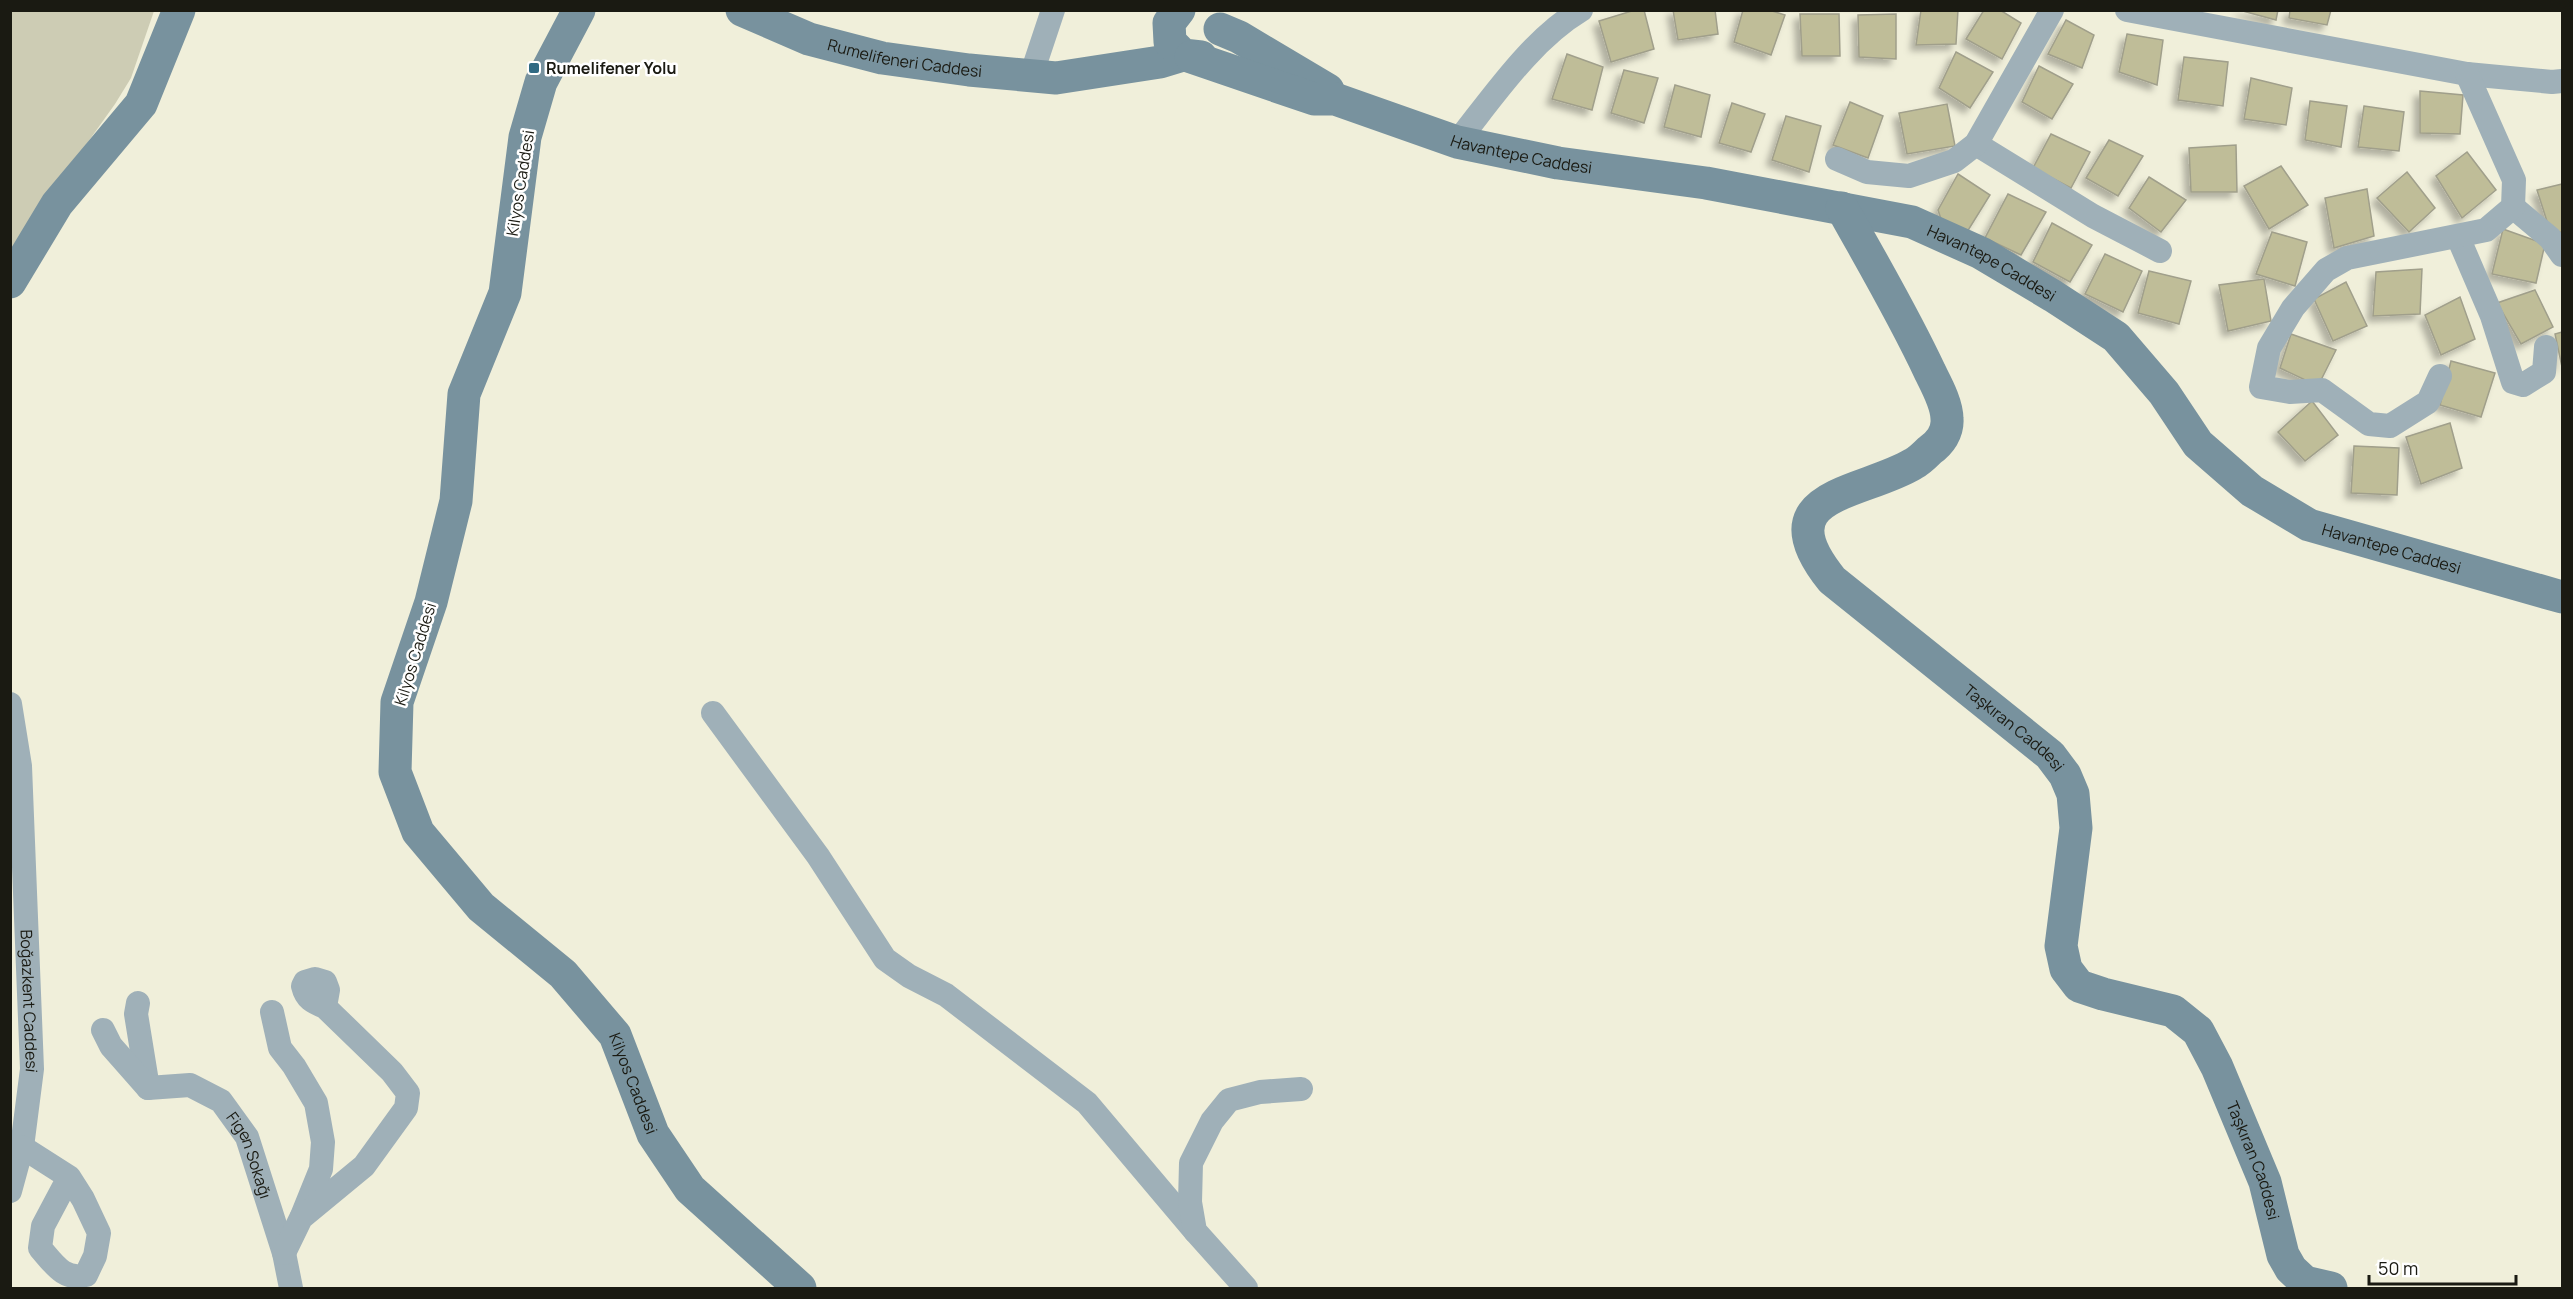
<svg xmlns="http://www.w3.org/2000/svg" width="2573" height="1299" viewBox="0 0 2573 1299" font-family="Manrope,sans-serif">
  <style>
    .green { fill: #cdccb4 }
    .building { fill: #bfbd98; stroke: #a09f8b; stroke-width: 1.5; filter: url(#shadow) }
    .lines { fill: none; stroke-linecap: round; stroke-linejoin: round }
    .street { stroke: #9fb0b8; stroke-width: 24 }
    .secondary { stroke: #78929e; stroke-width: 33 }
    .poi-dot { fill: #306a83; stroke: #fff; stroke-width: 2 }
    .labels { text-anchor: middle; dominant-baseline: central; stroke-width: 5; stroke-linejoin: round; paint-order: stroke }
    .street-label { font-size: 16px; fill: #1a1a12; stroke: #fff }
    .poi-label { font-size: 16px; font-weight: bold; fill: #1a1a12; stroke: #fff; text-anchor: start }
  </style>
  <defs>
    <filter id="shadow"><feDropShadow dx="-5.5" dy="5.5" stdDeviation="3" flood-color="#0004"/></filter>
  </defs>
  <rect width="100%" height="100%" fill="#f0efda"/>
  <polygon class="green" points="11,11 154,11 131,78 115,104 11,250"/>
  <g class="building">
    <polygon points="1635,10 1644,10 1654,49 1611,62 1599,21"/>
    <polygon points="1673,10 1715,10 1718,34 1678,40"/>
    <polygon points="1743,10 1769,10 1785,15 1771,55 1734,42"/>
    <polygon points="1921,10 1958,10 1956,44 1916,45"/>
    <polygon points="1984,10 2000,10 2021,23 2002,59 1966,39"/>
    <polygon points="2239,10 2278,10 2276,20"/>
    <polygon points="2290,10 2331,10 2327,25 2289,18"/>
    <polygon points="1800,14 1839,14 1840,56 1802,56"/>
    <polygon points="1896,14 1896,59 1859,57 1858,15"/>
    <polygon points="2066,20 2094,35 2082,68 2048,54"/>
    <polygon points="2127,34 2163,40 2157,85 2119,72"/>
    <polygon points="1956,52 1993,72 1970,108 1939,88"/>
    <polygon points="1567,54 1603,67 1592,110 1552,99"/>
    <polygon points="2184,57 2228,62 2223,106 2178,100"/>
    <polygon points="2039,66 2073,84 2052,119 2022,102"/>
    <polygon points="1624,70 1658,78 1644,123 1611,113"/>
    <polygon points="2251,78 2292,88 2286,125 2244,119"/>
    <polygon points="1675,85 1710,95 1701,137 1664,127"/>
    <polygon points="2420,91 2463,95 2460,134 2420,133"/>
    <polygon points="2310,101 2347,106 2341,147 2305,140"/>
    <polygon points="1850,102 1883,116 1868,158 1833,145"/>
    <polygon points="1732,103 1765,114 1751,152 1719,143"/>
    <polygon points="1947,104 1955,146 1907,154 1899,113"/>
    <polygon points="2364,106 2404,112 2399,151 2358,147"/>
    <polygon points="1786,116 1821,126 1809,172 1772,160"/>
    <polygon points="2051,134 2090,152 2071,188 2033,168"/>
    <polygon points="2109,140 2143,156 2118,196 2086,178"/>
    <polygon points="2236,145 2237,192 2191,192 2189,148"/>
    <polygon points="2467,152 2496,190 2462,218 2436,176"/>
    <polygon points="2281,166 2308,205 2269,229 2244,186"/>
    <polygon points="2407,172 2435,208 2409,232 2377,198"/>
    <polygon points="1958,174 1990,195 1967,232 1941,219 1938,210"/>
    <polygon points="2149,177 2186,200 2161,232 2129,208"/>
    <polygon points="2562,184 2562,232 2551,234 2537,190"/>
    <polygon points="2367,189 2374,236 2334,248 2325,198"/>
    <polygon points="2008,194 2046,212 2021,255 1985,238"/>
    <polygon points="2052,223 2092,245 2070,282 2033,262"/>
    <polygon points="2503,229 2545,244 2536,283 2492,274"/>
    <polygon points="2272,232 2307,242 2295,286 2256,274"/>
    <polygon points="2105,254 2142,271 2123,312 2085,294"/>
    <polygon points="2422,269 2420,314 2373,316 2376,272"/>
    <polygon points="2149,271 2191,281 2179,324 2138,313"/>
    <polygon points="2264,279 2271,321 2228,331 2219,285"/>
    <polygon points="2346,282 2367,326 2333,341 2314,299"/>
    <polygon points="2535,290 2553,327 2521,344 2497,303"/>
    <polygon points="2460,297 2475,339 2441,355 2425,315"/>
    <polygon points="2562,332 2562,367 2555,334"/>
    <polygon points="2291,334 2336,350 2318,386 2280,368"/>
    <polygon points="2451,361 2495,373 2481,417 2440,405"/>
    <polygon points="2312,401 2338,435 2305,461 2278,432"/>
    <polygon points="2450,423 2462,468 2421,484 2406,437"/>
    <polygon points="2354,446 2399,448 2397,495 2351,493"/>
  </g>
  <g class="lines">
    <g class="street">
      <polyline points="2127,10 2467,74 2552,82 2562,81"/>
      <polyline points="1031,76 1053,10"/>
      <path d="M1457 142C1493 97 1531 40 1581 10"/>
      <polyline points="1976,144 2093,216 2160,251"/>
      <polyline points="1837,159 1867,172 1909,176 1954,161 1976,144 2052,10"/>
      <polyline points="2513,207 2550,238 2562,255"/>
      <polyline points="2458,237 2492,316 2513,382 2523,385 2544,372 2546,347"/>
      <polyline points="2440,376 2428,402 2390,426 2369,424 2322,390 2290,392 2261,387 2269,348 2293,308 2326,270 2347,258 2486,230 2513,207 2514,180 2467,74"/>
      <path id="s1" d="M10 704 20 766 32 1069 22 1147 10 1191"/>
      <polyline points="713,713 818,856 885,959 909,976 946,995 1087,1103 1195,1231"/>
      <polyline points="138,1003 136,1014 148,1088"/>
      <polyline points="272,1012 280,1048 294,1066 316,1103 323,1142 321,1169 302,1216"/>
      <path id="s2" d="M103 1030 111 1046 148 1088 190 1085 221 1101 247 1137 284 1253 291 1288"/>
      <path d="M22 1147 69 1177 83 1199 99 1233 95 1256 86 1275C64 1281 54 1264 40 1248L43 1226 69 1177"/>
      <path d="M284 1253 301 1218 364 1166 406 1108 408 1093 392 1072 325 1007C313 1002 306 999 303 986L305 982 315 979 325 982 328 990 325 1007"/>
      <polyline points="1246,1288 1195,1231 1190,1202 1191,1163 1212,1121 1229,1100 1260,1092 1301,1089"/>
    </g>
    <g class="secondary">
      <path id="s3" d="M579 10 541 82 525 137 505 293 464 394 456 501 431 602 397 702 395 772 418 832 481 907 563 974 615 1035 653 1134 690 1189 800 1288"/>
      <path id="s4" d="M742 10 809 39 882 58 969 70 1056 78 1160 62 1183 55"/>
      <polyline points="1179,10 1169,23 1170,42 1183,55 1201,57"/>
      <polyline points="1220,29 1239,37 1328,90"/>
      <path id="s5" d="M1191 57 1314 99H1335L1457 142 1558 163 1706 183 1912 222 1981 253 2053 296 2116 337 2164 393 2198 444 2252 491 2309 525 2562 597"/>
      <path id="s6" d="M1842 208C1872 262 1904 316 1930 372 1937 386 1947 404 1947 419 1948 432 1940 443 1930 450 1925 455 1919 461 1913 464 1861 495 1762 493 1832 580L2050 755 2065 775 2073 794 2076 828 2061 946 2066 969 2079 986 2103 994 2173 1011 2198 1031 2217 1067 2265 1182 2283 1255 2291 1269 2305 1282 2331 1288"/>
      <polyline points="10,282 57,204 141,104 179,10"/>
    </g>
  </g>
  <rect class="poi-dot" x="528" y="62" width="12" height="12" rx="3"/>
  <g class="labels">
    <g class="street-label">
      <text stroke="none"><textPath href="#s4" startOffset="171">Rumelifeneri Caddesi</textPath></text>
      <text stroke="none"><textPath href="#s5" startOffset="346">Havantepe Caddesi</textPath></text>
      <text transform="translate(520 183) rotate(-81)">Kilyos Caddesi</text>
      <text stroke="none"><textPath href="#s5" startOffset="832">Havantepe Caddesi</textPath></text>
      <text stroke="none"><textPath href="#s5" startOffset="1336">Havantepe Caddesi</textPath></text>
      <text transform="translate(415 654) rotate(-73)">Kilyos Caddesi</text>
      <text stroke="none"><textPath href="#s6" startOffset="717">Taşkıran Caddesi</textPath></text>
      <text stroke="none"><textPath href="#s1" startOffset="298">Boğazkent Caddesi</textPath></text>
      <text stroke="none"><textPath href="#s3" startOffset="1192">Kilyos Caddesi</textPath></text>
      <text stroke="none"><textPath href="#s2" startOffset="213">Figen Sokağı</textPath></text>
      <text stroke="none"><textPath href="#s6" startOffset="1276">Taşkıran Caddesi</textPath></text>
    </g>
    <g class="poi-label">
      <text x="546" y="68">Rumelifener Yolu</text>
    </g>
  </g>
  <rect width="2573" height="1299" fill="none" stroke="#1a1a12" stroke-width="24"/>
  <path d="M2369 1275v9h147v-9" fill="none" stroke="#1a1a12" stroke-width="3"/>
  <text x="2378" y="1275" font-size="18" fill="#1a1a12" stroke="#ffffff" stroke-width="4.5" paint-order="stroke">50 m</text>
</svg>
